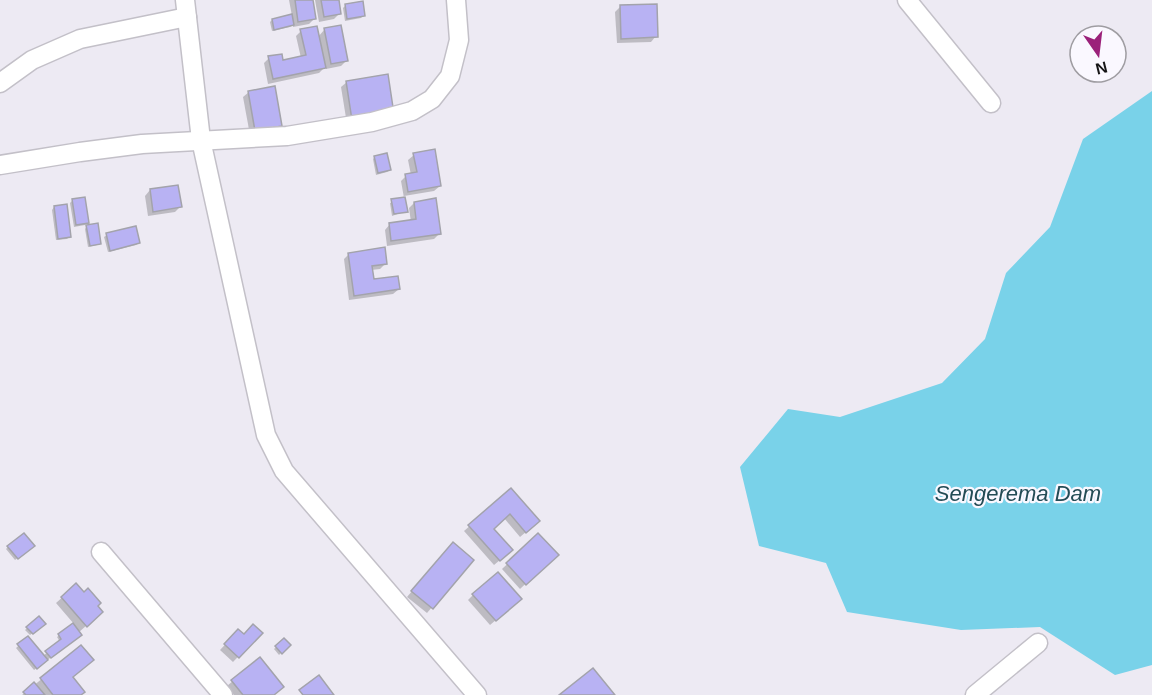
<svg xmlns="http://www.w3.org/2000/svg" width="1152" height="695" viewBox="0 0 1152 695" font-family="Helvetica,sans-serif">
  <style>
    .water { fill: #79d2e9 }
    .shadow { fill: #0003 }
    .building { fill: #b8b2f3; stroke: #a3a3ab; stroke-width: 1.5 }
    .lines { fill: none; stroke-linecap: round; stroke-linejoin: round }
    .street-casing { stroke: #c3c0c8; stroke-width: 21 }
    .street { stroke: #fff; stroke-width: 18 }
    .labels { text-anchor: middle; dominant-baseline: central; stroke-width: 4.5; stroke-linejoin: round; paint-order: stroke }
    .water-label { font-size: 22px; font-style: italic; fill: #234c56; stroke: #faf8ff }
  </style>
  <rect width="100%" height="100%" fill="#edeaf3"/>
  <polygon class="water" points="1152,91 1152,665 1115,675 1040,627 961,630 847,612 826,563 759,546 740,467 788,409 840,417 942,383 985,339 1006,273 1050,227 1083,139"/>
  <g class="shadow">
    <polygon points="289,0 311,0 314,19 309,24 293,27 293,25 290,27 272,31 270,22 272,20 292,16"/>
    <polygon points="315,0 337,0 339,14 334,19 319,22"/>
    <polygon points="345,6 363,16 361,18 345,21 343,8"/>
    <polygon points="620,7 656,36 651,42 617,43 615,12"/>
    <polygon points="325,29 347,60 341,66 326,69 326,66 319,73 268,84 264,63 269,58 282,62 301,58 296,36 301,31 318,37"/>
    <polygon points="387,76 347,124 341,87 347,82"/>
    <polygon points="249,92 280,125 275,131 250,135 243,97"/>
    <polygon points="414,155 440,186 434,191 404,196 406,211 392,216 390,203 404,198 401,181 406,176 411,175 408,160"/>
    <polygon points="375,157 390,170 387,172 376,175 373,159"/>
    <polygon points="150,190 180,207 175,212 148,216 145,196"/>
    <polygon points="73,200 87,223 85,225 74,227 70,203"/>
    <polygon points="414,203 439,234 434,239 387,246 385,230 390,224 411,222 409,208"/>
    <polygon points="54,207 69,237 67,239 56,240 52,210"/>
    <polygon points="87,226 99,243 97,245 88,247 85,229"/>
    <polygon points="107,235 139,243 136,245 108,252 104,237"/>
    <polygon points="349,254 386,263 380,269 371,270 372,281 399,289 393,294 349,300 344,259"/>
    <polygon points="511,490 533,526 520,537 504,518 492,529 506,555 494,565 464,531"/>
    <polygon points="538,535 556,555 520,589 502,569"/>
    <polygon points="8,547 30,548 15,560 6,549"/>
    <polygon points="448,549 472,560 427,613 407,597"/>
    <polygon points="76,585 96,606 96,617 78,633 78,637 34,670 16,648 27,638 43,656 60,642 57,637 74,624 56,603"/>
    <polygon points="473,595 515,604 490,625 468,600"/>
    <polygon points="39,618 42,626 30,635 25,630"/>
    <polygon points="238,631 244,636 261,633 233,662 220,650"/>
    <polygon points="284,640 289,645 279,655 274,649"/>
    <polygon points="81,647 72,677 80,695 22,695"/>
    <polygon points="259,659 273,695 234,695 227,686"/>
  </g>
  <g class="building">
    <polygon points="295,0 313,0 316,19 298,22"/>
    <polygon points="321,0 339,0 341,14 324,17"/>
    <polygon points="363,1 365,16 347,19 345,4"/>
    <polygon points="657,4 658,37 621,39 620,5"/>
    <polygon points="292,14 294,25 274,30 272,19"/>
    <polygon points="341,25 348,61 331,64 324,28"/>
    <polygon points="317,26 326,68 273,79 268,56 282,54 283,60 306,55 300,29"/>
    <polygon points="388,74 394,114 352,120 346,81"/>
    <polygon points="275,86 282,126 255,131 248,91"/>
    <polygon points="435,149 441,186 408,192 405,174 417,172 413,153"/>
    <polygon points="387,153 391,170 378,173 374,156"/>
    <polygon points="178,185 182,207 153,212 150,189"/>
    <polygon points="85,197 89,223 76,225 72,199"/>
    <polygon points="405,197 408,212 394,214 391,199"/>
    <polygon points="436,198 441,234 391,241 389,223 416,219 414,202"/>
    <polygon points="67,204 71,237 58,239 54,206"/>
    <polygon points="98,223 101,244 90,246 86,225"/>
    <polygon points="136,226 140,243 110,251 106,233"/>
    <polygon points="385,247 387,264 372,266 374,279 398,276 400,289 354,296 348,253"/>
    <polygon points="511,488 540,521 526,533 510,514 494,529 513,550 500,561 468,525"/>
    <polygon points="24,533 35,546 18,559 7,546"/>
    <polygon points="538,533 559,555 526,585 506,563"/>
    <polygon points="453,542 474,560 433,609 411,591"/>
    <polygon points="498,572 522,599 496,621 472,594"/>
    <polygon points="76,583 84,592 88,588 101,603 98,606 103,612 87,627 61,597"/>
    <polygon points="39,616 46,624 33,634 26,627"/>
    <polygon points="73,623 82,635 51,658 45,651 61,639 58,634"/>
    <polygon points="253,624 263,633 239,658 224,644 238,629 244,634"/>
    <polygon points="28,636 48,660 37,669 17,644"/>
    <polygon points="284,638 291,645 282,654 275,646"/>
    <polygon points="81,645 94,660 73,677 85,692 81,695 53,695 40,678"/>
    <polygon points="260,657 284,687 274,695 243,695 231,680"/>
    <polygon points="593,668 615,695 559,695"/>
    <polygon points="319,675 334,695 303,695 299,690"/>
    <polygon points="34,682 45,695 26,695 23,692"/>
  </g>
  <g class="lines">
    <defs>
      <g id="street">
        <polyline points="185,0 201,140 266,435 284,471 477,695"/>
        <polyline points="907,0 991,103"/>
        <polyline points="0,83 32,60 80,39 187,17"/>
        <polyline points="0,165 80,152 142,144 287,136 372,122 412,111 432,99 450,76 459,40 456,0"/>
        <polyline points="101,552 223,695"/>
        <polyline points="975,695 1038,643"/>
      </g>
    </defs>
    <use href="#street" class="street-casing"/>
    <use href="#street" class="street"/>
  </g>
  <g class="labels">
    <g class="water-label">
      <text x="1018" y="493">Sengerema Dam</text>
    </g>
  </g>
  <g transform="translate(1098 54) rotate(166)"><circle r="28" fill="#faf8ff" stroke="#9f9da2" stroke-width="1.5"/>
  <path d="M0-4.5L10 22L0 15L-10 22Z" fill="#9b217a"/>
  <text y="-9" font-size="16" font-weight="bold" text-anchor="middle" fill="#161517">N</text>
  </g>
</svg>
